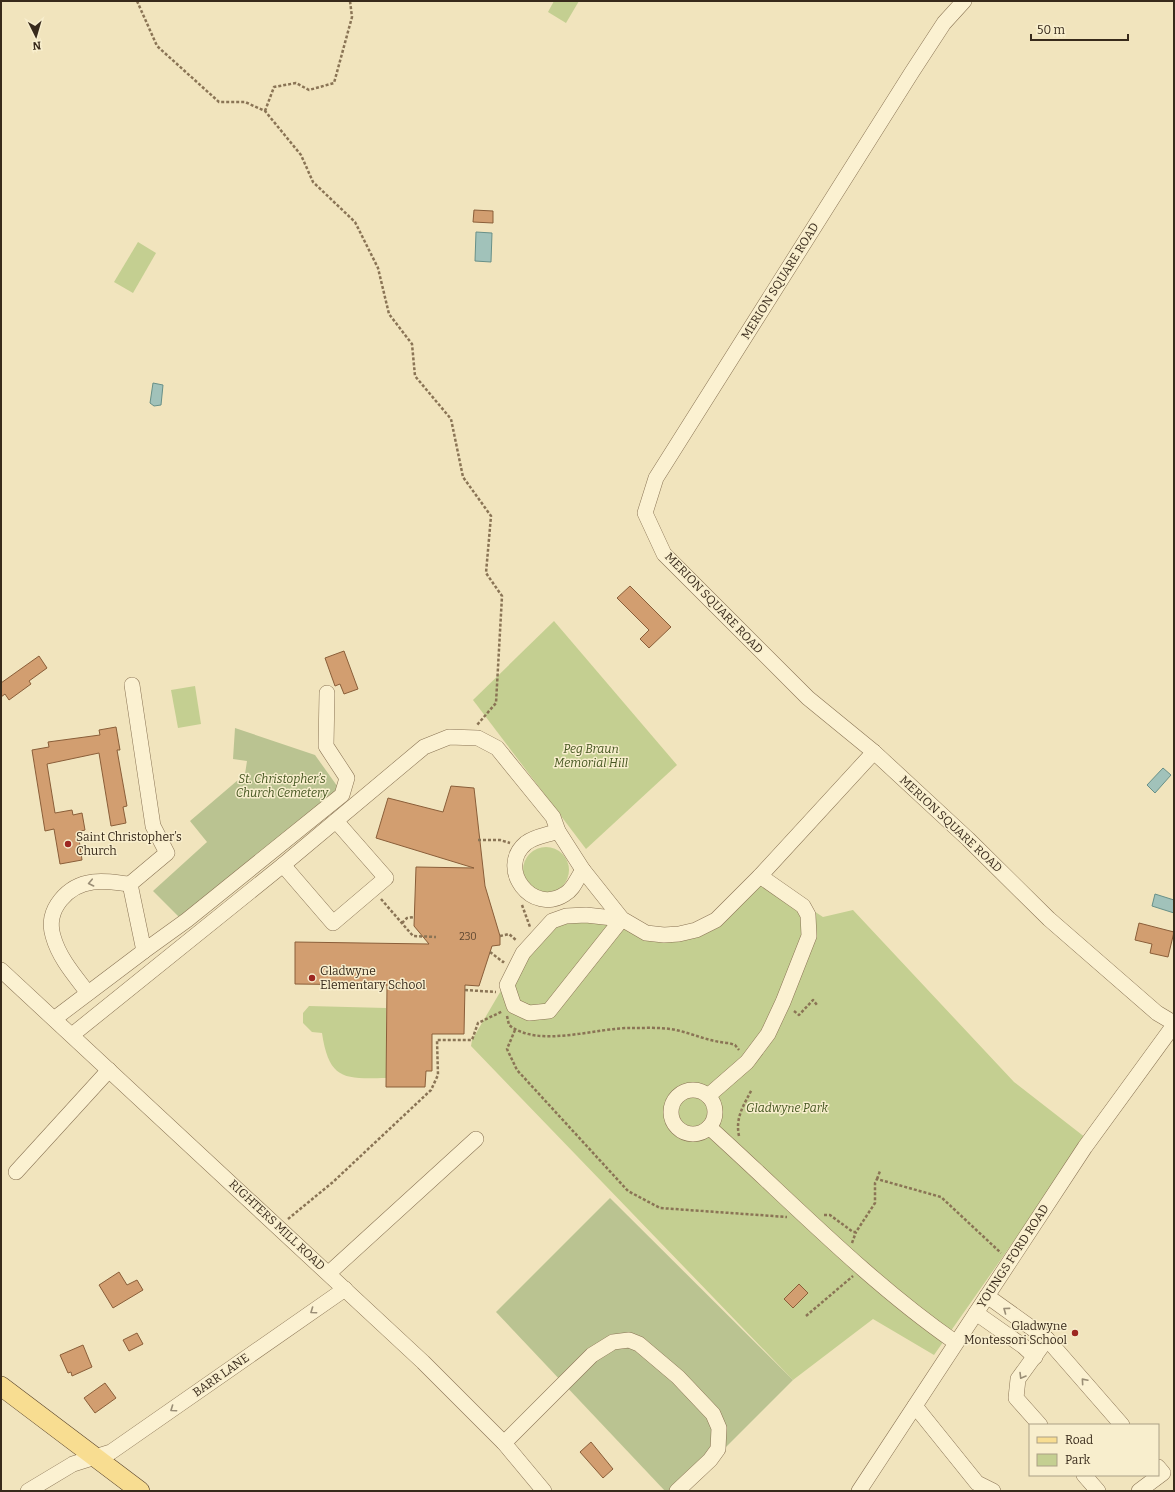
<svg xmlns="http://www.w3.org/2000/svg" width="1175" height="1492" viewBox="0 0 1175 1492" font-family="Bitter,serif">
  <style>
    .green { fill: #c4cf91 }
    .cemetery { fill: #bac391 }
    .water { fill: #a1c2ba; stroke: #689088 }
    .building { fill: #d29e70; stroke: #8a5e39 }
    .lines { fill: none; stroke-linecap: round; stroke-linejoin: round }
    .minor-casing { stroke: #8a7455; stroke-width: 16 }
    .major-casing { stroke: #57412a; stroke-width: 20 }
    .path { stroke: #8a7455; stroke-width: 2.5; stroke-dasharray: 3 2; stroke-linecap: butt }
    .minor { stroke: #fbf1d1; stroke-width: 15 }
    .major { stroke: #f8dd91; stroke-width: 19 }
    .oneway { stroke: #9a8e76 }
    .poi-dot { fill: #9d2721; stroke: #f8eecd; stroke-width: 1.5 }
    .labels { text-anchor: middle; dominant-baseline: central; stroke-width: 3; stroke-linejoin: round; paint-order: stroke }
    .number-label { font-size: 10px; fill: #5e4730 }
    .street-label { font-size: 12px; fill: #382a1b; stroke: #f8eecd }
    .park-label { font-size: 12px; font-style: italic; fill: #455620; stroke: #f8eecd }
    .poi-label { font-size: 12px; fill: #382a1b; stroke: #f8eecd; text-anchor: start }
  </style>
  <rect width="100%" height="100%" fill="#f1e4bd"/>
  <g class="green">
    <polygon points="554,1 579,1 566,23 548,12"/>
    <polygon points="138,242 156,253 133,293 114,282"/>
    <polygon points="554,621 677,765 586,849 473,700"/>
    <polygon points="195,686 201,724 178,728 171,690"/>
    <circle cx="546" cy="870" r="23"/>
    <polygon points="760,876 823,917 853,910 1014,1082 1086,1138 934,1355 873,1319 793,1380 471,1046 472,1040 523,953 566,916 646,933 696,930"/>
    <path d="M309 1006 386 1008V1078C344 1079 329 1080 322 1033L312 1032 303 1023V1013Z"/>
  </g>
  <g class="cemetery">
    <polygon points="235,728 315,755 340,790 180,918 153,891 207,842 190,821 245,774 247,761 233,759"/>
    <polygon points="610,1198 793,1380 682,1491 665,1491 496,1312"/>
  </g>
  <g class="water">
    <polygon points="476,232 492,233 491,262 475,261"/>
    <polygon points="153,383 163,385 161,405 154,406 150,403"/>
    <polygon points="1163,768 1171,775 1155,793 1147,785"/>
    <polygon points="1155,894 1174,900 1174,913 1152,906"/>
  </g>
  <g class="building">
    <polygon points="474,210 493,211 493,223 473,222"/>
    <polygon points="630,586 671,627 649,648 640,639 649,630 617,598"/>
    <polygon points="344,651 358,689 344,694 340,684 335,686 325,658"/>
    <polygon points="39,656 47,668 29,681 31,684 9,700 5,694 1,697 1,683"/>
    <polygon points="116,727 120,750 117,750 127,806 123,807 126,823 111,826 99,753 47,764 55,813 72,810 73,815 82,813 85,830 78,832 82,860 60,864 54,829 45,831 32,750 49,747 48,742 100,735 99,730"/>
    <polygon points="451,786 474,788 485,886 500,936 500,945 492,946 479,986 465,985 464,1034 432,1034 432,1071 426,1071 425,1087 386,1087 387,985 295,984 295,942 429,944 414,926 416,867 474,868 376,838 388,798 443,812"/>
    <polygon points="1139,923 1174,932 1168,957 1150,953 1152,944 1135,940"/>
    <polygon points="119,1272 127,1285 137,1280 143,1290 113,1308 99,1285"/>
    <polygon points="799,1284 808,1293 793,1308 784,1299"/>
    <polygon points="137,1333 143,1344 129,1351 123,1340"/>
    <polygon points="83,1345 92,1367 72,1376 71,1372 68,1373 60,1355"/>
    <polygon points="105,1383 116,1398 95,1413 84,1398"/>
    <polygon points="591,1442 613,1469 603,1478 580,1452"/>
  </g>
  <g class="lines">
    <defs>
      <g id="minor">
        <polyline points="964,1 944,23 912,72 656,478 645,513 664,554 808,698 874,752 968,839 1049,919 1157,1013 1174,1023"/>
        <polyline points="132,685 153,826 167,853 130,884 144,951 187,920 342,795 347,778 326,746 327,693"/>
        <path d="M558 831C548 835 535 836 526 843 496 868 532 916 565 894 574 889 577 878 583 870"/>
        <polyline points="283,865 333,923 386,878 336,821"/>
        <polygon points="586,915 622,919 549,1011 529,1013 514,1006 507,985 523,953 552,921 566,916"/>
        <polyline points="1,970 423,1362 504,1443 544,1491"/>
        <path d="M88 993C75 976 59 958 53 936 45 909 68 885 93 882 105 880 118 883 130 884"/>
        <polyline points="54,1019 144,951"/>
        <polyline points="72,1035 283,865 424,747 449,737 478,738 497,748 553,817 558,831 583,870 622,919 646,933 664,935 679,934 696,930 716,920 760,876 874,752"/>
        <circle cx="693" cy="1112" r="22"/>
        <polyline points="708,1096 747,1062 768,1034 783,1002 809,936 808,915 803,906 760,876"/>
        <path d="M709 1127C790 1200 866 1280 955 1342"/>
        <polyline points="16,1172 109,1070"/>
        <polyline points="329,1273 476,1139"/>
        <polyline points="987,1296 1047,1339 1122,1425"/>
        <polyline points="976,1313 1023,1346 1035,1357"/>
        <polyline points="915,1406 977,1483 993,1491"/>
        <polyline points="1040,1425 1016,1398 1018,1379 1047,1339"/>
        <polyline points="504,1443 592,1355 613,1342 629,1340 639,1344 678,1377 713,1414 719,1428 718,1449 710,1460 677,1491"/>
        <polyline points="1084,1475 1098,1491"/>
        <polyline points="28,1491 73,1464 111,1452 345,1289"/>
        <polyline points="859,1491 1085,1147 1174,1025"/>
        <polyline points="1139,1491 1163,1473 1158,1467"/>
      </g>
      <polyline id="major" points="1,1386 140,1491"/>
    </defs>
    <use href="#minor" class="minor-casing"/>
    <use href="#major" class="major-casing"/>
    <g class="path">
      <polyline points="137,1 157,46 219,102 245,102 265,111 301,155 313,182 355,222 378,268 389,314 412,344 415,376 451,419 463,477 491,516 486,573 502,596 496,703 477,725"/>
      <polyline points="265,111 274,87 296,83 309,90 334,83 352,17 350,1"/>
      <polyline points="478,840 500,840 510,843"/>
      <polyline points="381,899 413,936 436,937"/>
      <polyline points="522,905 530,927"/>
      <polyline points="402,923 407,918 414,917"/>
      <polyline points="500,936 509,934 517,941"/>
      <polyline points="490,952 503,962 504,960"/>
      <polyline points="465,990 496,992"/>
      <polyline points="794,1011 799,1015 813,1000 817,1005"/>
      <path d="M507 1016 509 1025C539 1049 597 1027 633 1028 647 1028 662 1027 676 1030 694 1034 710 1042 729 1043L735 1045 739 1050"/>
      <polyline points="515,1030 507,1049 517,1070 628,1191 660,1208 787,1217"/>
      <path d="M739 1136C735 1117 744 1105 752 1089"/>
      <polyline points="877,1179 880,1171"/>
      <polyline points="824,1215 830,1215 853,1232 856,1232 875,1203 875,1183 877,1179 941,1197 1001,1253"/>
      <polyline points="288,1219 333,1182 431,1090 438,1075 437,1040 472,1040 478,1023 503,1011"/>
      <polyline points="852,1243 856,1232"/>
      <polyline points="806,1316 853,1276"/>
    </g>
    <use href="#minor" class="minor"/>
    <use href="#major" class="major"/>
  </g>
  <defs><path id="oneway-chevron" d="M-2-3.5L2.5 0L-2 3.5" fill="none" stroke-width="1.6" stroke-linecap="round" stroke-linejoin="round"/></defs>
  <g class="oneway">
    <use href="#oneway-chevron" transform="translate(91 883) rotate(168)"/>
    <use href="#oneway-chevron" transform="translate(1006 1310) rotate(-144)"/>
    <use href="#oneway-chevron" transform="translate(313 1311) rotate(145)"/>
    <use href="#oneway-chevron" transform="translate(1022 1376) rotate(121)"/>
    <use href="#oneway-chevron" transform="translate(1084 1381) rotate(-131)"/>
    <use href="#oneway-chevron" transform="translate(173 1409) rotate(145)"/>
  </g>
  <g class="poi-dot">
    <circle cx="68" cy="844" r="4"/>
    <circle cx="312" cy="978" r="4"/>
    <circle cx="1075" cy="1333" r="4"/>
  </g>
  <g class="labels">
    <g class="number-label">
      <text x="468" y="937">230</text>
    </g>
    <g class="street-label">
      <text transform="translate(780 281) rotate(-58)">MERION SQUARE ROAD</text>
      <text transform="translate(714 603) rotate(46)">MERION SQUARE ROAD</text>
      <text transform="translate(951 824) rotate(43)">MERION SQUARE ROAD</text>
      <text transform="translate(277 1225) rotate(43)">RIGHTERS MILL ROAD</text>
      <text transform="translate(1013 1256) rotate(-57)">YOUNGS FORD ROAD</text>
      <text transform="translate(221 1375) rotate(-35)">BARR LANE</text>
    </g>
    <g class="park-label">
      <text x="591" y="749">Peg Braun<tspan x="591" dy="14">Memorial Hill</tspan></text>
      <text x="282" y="779">St. Christopher’s<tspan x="282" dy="14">Church Cemetery</tspan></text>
      <text x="787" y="1108">Gladwyne Park</text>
    </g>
    <g class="poi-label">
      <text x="76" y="837">Saint Christopher’s<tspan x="76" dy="14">Church</tspan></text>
      <text x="320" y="971">Gladwyne<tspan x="320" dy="14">Elementary School</tspan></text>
      <text x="1067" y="1326" text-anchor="end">Gladwyne<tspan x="1067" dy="14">Montessori School</tspan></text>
    </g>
  </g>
  <rect width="1175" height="1492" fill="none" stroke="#382a1b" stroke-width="4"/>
  <rect x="1029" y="1424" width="130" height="52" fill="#f8eecd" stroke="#aba086"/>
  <rect x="1037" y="1437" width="20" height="6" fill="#f8dd91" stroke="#aba086"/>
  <text x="1065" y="1444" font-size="12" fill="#382a1b">Road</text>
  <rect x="1037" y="1454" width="20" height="12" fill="#c4cf91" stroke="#aba086"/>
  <text x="1065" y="1464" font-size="12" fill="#382a1b">Park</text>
  <g transform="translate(36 36) rotate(175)" stroke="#f8eecd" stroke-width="3" paint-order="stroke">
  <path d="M0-3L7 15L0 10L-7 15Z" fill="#382a1b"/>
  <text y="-6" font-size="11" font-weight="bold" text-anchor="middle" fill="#382a1b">N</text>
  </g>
  <path d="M1031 34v6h97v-6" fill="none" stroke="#382a1b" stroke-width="2"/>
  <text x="1037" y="34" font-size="12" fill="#382a1b" stroke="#f8eecd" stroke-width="3" paint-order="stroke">50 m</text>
</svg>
